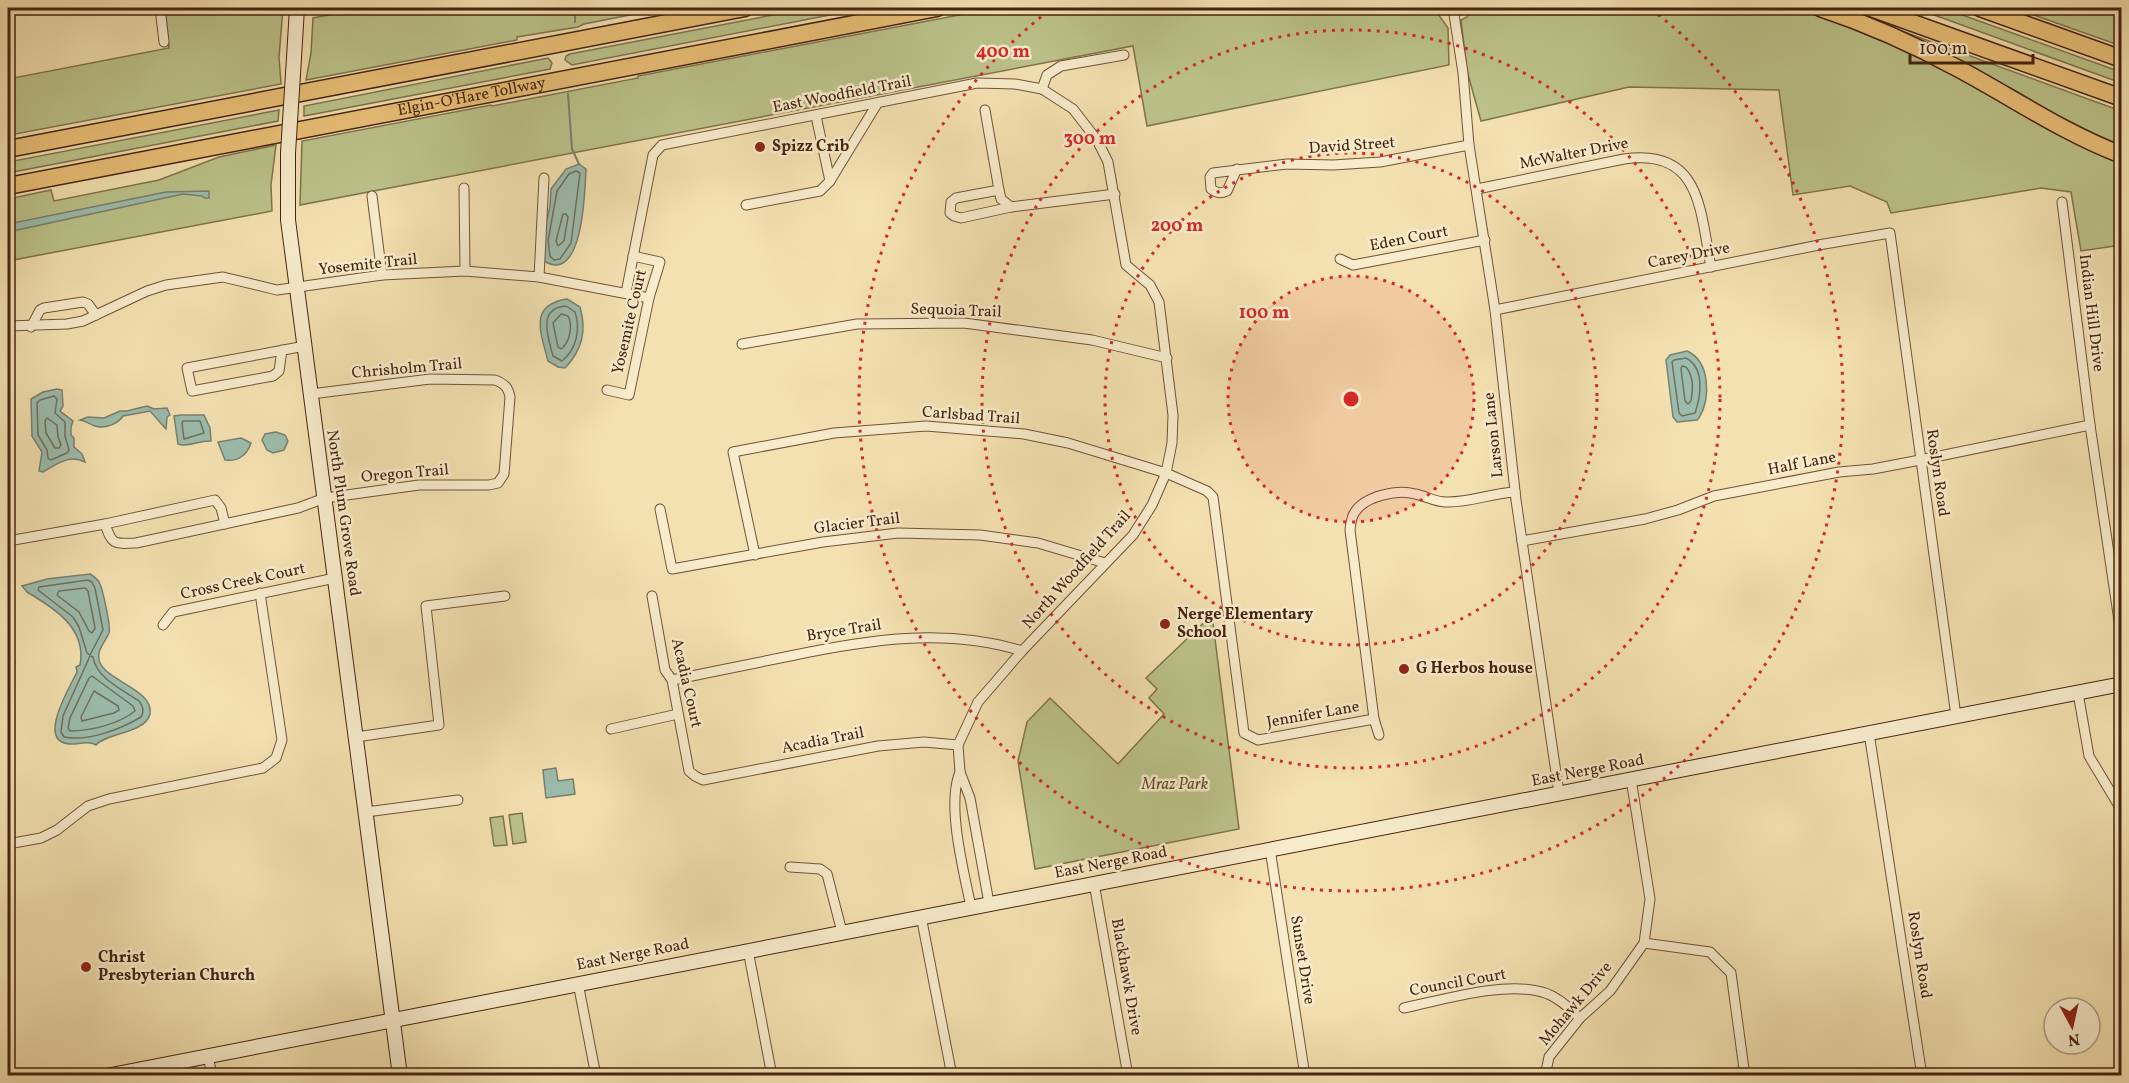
<svg xmlns="http://www.w3.org/2000/svg" width="2129" height="1083" viewBox="0 0 2129 1083" font-family="Vollkorn,serif">
  <style>
    .green { fill: #bcc38b; stroke: #80744d; stroke-width: 1.5 }
    .water { fill: #9cbdae; stroke: #79806e; stroke-width: 1.5 }
    .lines { fill: none; stroke-linecap: round; stroke-linejoin: round }
    .shore { stroke: #70705e; stroke-width: 1.5 }
    .stream { stroke: #79806e; stroke-width: 2 }
    .street-casing { stroke: #705338; stroke-width: 11 }
    .secondary-casing { stroke: #44240f; stroke-width: 16 }
    .highway-casing { stroke: #44240f; stroke-width: 19 }
    .street { stroke: #f8eccc; stroke-width: 9 }
    .secondary { stroke: #f8eccc; stroke-width: 14 }
    .highway { stroke: #eac078; stroke-width: 16 }
    .secondary-bridge-casing { stroke: #44240f; stroke-width: 16; stroke-linecap: butt }
    .secondary-bridge { stroke: #f8eccc; stroke-width: 14 }
    .ring { fill: none; stroke: #d62828; stroke-width: 3; stroke-dasharray: 3 6 }
    .poi-dot { fill: #8f2418; stroke: #f8eccc; stroke-width: 2 }
    .labels { text-anchor: middle; dominant-baseline: central; stroke-width: 5; stroke-linejoin: round; paint-order: stroke }
    .street-label { font-size: 16px; fill: #44240f; stroke: #f8eccc }
    .poi-label { font-size: 16px; font-weight: bold; fill: #44240f; stroke: #f8eccc; text-anchor: start }
    .park-label { font-size: 16px; font-style: italic; fill: #624c2e; stroke: #f8eccc }
    .centre { fill: #d62828; stroke: #f8eccc; stroke-width: 3 }
    .ring-label { font-size: 18px; text-anchor: middle; font-weight: bold; fill: #d62828; stroke: #f8eccc; stroke-width: 5; stroke-linejoin: round; paint-order: stroke }
  </style>
  <rect width="100%" height="100%" fill="#f4e1b1"/>
  <filter id="stains"><feTurbulence type="fractalNoise" baseFrequency=".00333" numOctaves="4"/><feColorMatrix values="0 0 0 0 .2 0 0 0 0 .09 0 0 0 0 .02 0 0 0 .5 -.17"/></filter>
  <radialGradient id="worn" r=".72"><stop offset=".6" stop-color="#630" stop-opacity="0"/><stop offset="1" stop-color="#630" stop-opacity=".3"/></radialGradient>
  <g class="green">
    <polygon points="165,8 283,8 279,57 281,84 10,135 8,126 8,79 169,48"/>
    <polygon points="365,8 684,8 648,15 645,12 584,24 578,27 517,37 517,40 306,80 311,53 313,18"/>
    <polygon points="809,8 866,8 572,65 565,60 566,56 570,54"/>
    <polygon points="996,8 1437,8 1438,14 1448,28 1449,65 1147,126 1133,46 300,205 302,141 491,105 492,106 638,78 638,76"/>
    <polygon points="1472,8 1802,8 1917,54 2101,155 2121,163 2121,245 2081,251 2071,192 2041,188 1891,213 1887,202 1850,186 1793,195 1779,90 1629,87 1481,121 1467,71 1461,20 1467,17"/>
    <polygon points="1915,8 1943,8 2121,72 2121,83"/>
    <polygon points="2014,8 2108,8 2121,12 2121,46"/>
    <polygon points="1866,18 2121,111 2121,148 2111,144"/>
    <polygon points="548,58 552,63 550,69 304,116 304,106"/>
    <polygon points="279,110 278,121 8,173 8,162"/>
    <polygon points="276,145 271,185 272,211 8,261 8,199 51,190 54,201 159,180 219,157"/>
    <polygon points="1212,615 1239,829 1035,869 1018,761 1027,722 1050,698 1118,764 1164,714 1149,698 1157,689 1146,678"/>
    <polygon points="522,813 526,842 513,844 509,815"/>
    <polygon points="503,816 507,845 494,846 490,818"/>
  </g>
  <g class="water">
    <path d="M579 164 586 169C585 191 583 285 544 261L542 241 550 206 551 189 566 169Z"/>
    <polygon points="209,191 209,198 205,198 202,196 183,194 8,232 8,224 166,192"/>
    <path d="M567 299 580 307C587 331 582 350 565 368L558 367 548 361C541 333 528 305 567 299Z"/>
    <path d="M1687 351C1710 361 1711 398 1699 418L1697 420 1677 422 1673 417 1666 360 1670 355Z"/>
    <path d="M57 389 62 390 63 406 60 411 73 421 71 427V435L74 438V447L82 454 85 462C69 454 57 464 43 472L39 471 42 452 32 436 31 399 43 392Z"/>
    <path d="M147 406 154 409 167 408 170 415 167 417 166 429 150 411 123 416C118 424 105 429 95 426 89 424 86 421 80 420L88 417 104 418 120 411H127Z"/>
    <path d="M181 415H204L210 428 211 441C199 440 189 448 178 444L174 416Z"/>
    <polygon points="276,432 285,435 288,441 284,450 273,453 267,450 262,440 265,434"/>
    <path d="M241 438 251 443C247 455 238 462 225 460L218 442Z"/>
    <path d="M90 574C95 577 98 579 100 584 103 591 111 627 109 633 105 643 95 651 100 663 109 682 154 690 150 714 146 733 106 733 96 745 86 739 74 747 64 743 40 735 71 685 77 672L76 667 80 665C87 628 54 608 27 592L22 586 47 579Z"/>
    <polygon points="556,768 558,781 573,779 575,794 546,798 543,770"/>
  </g>
  <g class="lines">
    <g class="shore">
      <polygon points="576,171 580,173 571,243 560,259 554,260 550,256 548,241 557,191 569,174"/>
      <polygon points="563,214 566,214 568,217 564,241 558,246 556,241"/>
      <path d="M566 306 575 312C581 329 576 350 562 361L553 356C548 337 537 308 566 306Z"/>
      <path d="M561 314 568 316C573 326 570 342 561 349L558 347 553 323Z"/>
      <path d="M1686 358C1705 368 1701 396 1695 413L1682 416 1679 413 1672 362 1674 360Z"/>
      <path d="M1682 366 1686 367C1694 377 1693 389 1691 401L1688 404 1685 401 1681 369Z"/>
      <polygon points="54,396 57,399 55,413 65,422 65,436 69,450 67,453 51,460 48,458 47,450 38,435 37,403 40,400"/>
      <polygon points="47,418 57,425 58,437 61,445 59,448 55,448 46,433 45,421"/>
      <polygon points="183,421 200,421 204,433 184,439 182,424"/>
      <polygon points="88,580 92,582 95,588 103,630 90,655 87,653 79,627 73,617 38,590 39,587"/>
      <polygon points="85,588 88,591 95,628 92,633 89,631 79,612 57,595 59,591"/>
      <path d="M90 656 93 657C96 678 123 690 139 701 143 706 145 711 141 717 121 729 88 742 64 737L61 732 63 716Z"/>
      <path d="M92 676 133 706 135 711C119 724 91 731 70 731L68 728 70 718 89 678Z"/>
      <polygon points="94,691 118,706 119,710 114,713 82,721 81,717"/>
    </g>
    <g class="stream">
      <polyline points="575,22 575,8"/>
      <polyline points="568,94 572,149 579,164"/>
    </g>
    <defs>
      <g id="street">
        <polyline points="160,8 164,42"/>
        <polyline points="1453,8 1463,73 1469,145 1495,310 1516,500 1559,793"/>
        <polyline points="1042,89 1047,75 1061,66 1124,55"/>
        <polyline points="985,110 999,190 1001,199 1011,207"/>
        <polyline points="816,116 830,181"/>
        <path d="M1237 169 1227 191C1220 194 1217 193 1211 189L1210 177 1213 173 1287 164 1333 165 1380 162 1469 145"/>
        <polyline points="464,188 465,271"/>
        <path d="M1477 189 1624 159C1701 148 1700 210 1711 267"/>
        <polyline points="999,190 956,198 951,202 950,213 954,216 961,218 1011,207 1115,194"/>
        <polyline points="372,196 382,275"/>
        <polyline points="2062,202 2090,425 2122,641"/>
        <polyline points="746,205 820,191 830,181 877,104"/>
        <polyline points="1340,259 1353,265 1485,240"/>
        <polyline points="539,277 544,178"/>
        <polyline points="626,293 653,155 662,145 977,83 1015,84 1042,89 1073,109 1097,140 1108,162 1126,265 1150,285 1159,302 1173,415 1172,443 1166,473 1152,505 1133,535 1022,651 978,702 958,745 960,772"/>
        <polyline points="1495,310 1824,244 1890,233 1956,716"/>
        <polyline points="8,326 67,324 83,321 147,291 166,285 223,277 277,290 382,275 465,271 539,277 649,298"/>
        <polyline points="31,327 40,310 44,308 83,302 88,304 96,315"/>
        <polyline points="742,344 857,324 964,323 1092,340 1167,358"/>
        <polyline points="282,350 279,371 273,376 192,391 187,368 305,346"/>
        <polyline points="607,390 629,395 649,298 660,262 633,256"/>
        <polyline points="660,509 672,569 823,542 898,533 980,535 1038,543 1105,563"/>
        <path d="M105 524C112 545 114 544 136 543L298 508 325 498 419 485H489L498 483 504 474 510 397C508 387 505 384 495 380L430 379 311 394"/>
        <polyline points="8,541 105,524 215,500 221,508 225,524"/>
        <polyline points="1522,541 1645,519 1678,510 1714,496 1839,472 1873,469 1920,460 2090,425"/>
        <path d="M755 555 733 452 834 433 926 426 1024 434 1068 443 1166 473 1207 491 1213 497 1244 733 1258 740 1374 719 1350 530C1351 523 1351 517 1355 512 1365 496 1398 489 1415 494 1426 496 1435 502 1446 502 1469 503 1492 493 1515 492"/>
        <polyline points="652,596 665,670 672,680 689,771 695,776 703,780 878,746 924,742 958,745"/>
        <polyline points="163,625 173,612 335,578"/>
        <polyline points="8,661 10,662"/>
        <path d="M672 680C711 672 751 664 790 656 866 640 945 627 1022 651"/>
        <polyline points="2078,693 2089,756 2122,811"/>
        <polyline points="1374,719 1379,735"/>
        <polyline points="611,729 678,714"/>
        <polyline points="1869,733 1922,1076"/>
        <polyline points="356,737 439,725 426,606 505,596"/>
        <polyline points="366,812 458,800"/>
        <polyline points="8,844 41,838 57,830 88,806 109,799 263,768 276,758 282,740 260,593"/>
        <polyline points="1270,849 1305,1076"/>
        <polyline points="790,867 820,869 827,874 842,932"/>
        <polyline points="1094,883 1128,1076"/>
        <path d="M971 907C964 872 946 805 960 772L970 798 989 903"/>
        <polyline points="921,916 952,1076"/>
        <polyline points="1644,943 1710,952 1731,973 1745,1076"/>
        <polyline points="748,950 772,1076"/>
        <polyline points="578,983 596,1076"/>
        <path d="M1404 1008C1443 1000 1504 981 1542 992 1557 996 1569 1008 1580 1018"/>
        <polyline points="208,1055 212,1076"/>
        <polyline points="1545,1076 1549,1057 1580,1018 1610,991 1644,943 1650,899 1631,779"/>
      </g>
      <g id="secondary">
        <polyline points="293,74 297,8"/>
        <polyline points="288,153 288,220 400,1076"/>
        <polyline points="106,1076 2122,684"/>
      </g>
      <g id="highway">
        <path d="M1820 8C1868 24 1915 45 1959 69 2013 98 2064 133 2122 155"/>
        <polyline points="1871,8 2122,98"/>
        <polyline points="1980,8 2122,59"/>
        <polyline points="8,149 745,8"/>
        <path id="s1" d="M8 186 937 8"/>
      </g>
    </defs>
    <use href="#street" class="street-casing"/>
    <use href="#secondary" class="secondary-casing"/>
    <use href="#highway" class="highway-casing"/>
    <use href="#street" class="street"/>
    <use href="#secondary" class="secondary"/>
    <use href="#highway" class="highway"/>
    <defs>
      <polyline id="secondary-bridge" points="288,153 293,74"/>
    </defs>
    <use href="#secondary-bridge" class="secondary-bridge-casing"/>
    <use href="#secondary-bridge" class="secondary-bridge"/>
  </g>
  <circle cx="1351" cy="399" r="123" fill="#d62828" fill-opacity=".12"/>
  <g class="ring">
    <circle cx="1351" cy="399" r="123"/>
    <circle cx="1351" cy="399" r="246"/>
    <circle cx="1351" cy="399" r="369"/>
    <path d="M1651 9A492 492 0 1 1 1051 9"/>
  </g>
  <g class="poi-dot">
    <circle cx="760" cy="147" r="6"/>
    <circle cx="1165" cy="624" r="6"/>
    <circle cx="1404" cy="669" r="6"/>
    <circle cx="86" cy="967" r="6"/>
  </g>
  <g class="labels">
    <g class="street-label">
      <text transform="translate(842 95) rotate(-11)">East Woodfield Trail</text>
      <text stroke="none"><textPath href="#s1" startOffset="472">Elgin-O'Hare Tollway</textPath></text>
      <text transform="translate(1352 146) rotate(-4)">David Street</text>
      <text transform="translate(1574 154) rotate(-11)">McWalter Drive</text>
      <text transform="translate(1409 239) rotate(-11)">Eden Court</text>
      <text transform="translate(1689 256) rotate(-11)">Carey Drive</text>
      <text transform="translate(368 265) rotate(-6)">Yosemite Trail</text>
      <text transform="translate(956 311) rotate(2)">Sequoia Trail</text>
      <text transform="translate(2091 313) rotate(83)">Indian Hill Drive</text>
      <text transform="translate(630 322) rotate(-77)">Yosemite Court</text>
      <text transform="translate(407 369) rotate(-5)">Chrisholm Trail</text>
      <text transform="translate(971 416) rotate(4)">Carlsbad Trail</text>
      <text transform="translate(1494 435) rotate(-96)">Larson Lane</text>
      <text transform="translate(1802 464) rotate(-11)">Half Lane</text>
      <text transform="translate(1937 473) rotate(82)">Roslyn Road</text>
      <text transform="translate(405 474) rotate(-5)">Oregon Trail</text>
      <text transform="translate(343 513) rotate(82)">North Plum Grove Road</text>
      <text transform="translate(857 524) rotate(-7)">Glacier Trail</text>
      <text transform="translate(1077 570) rotate(-48)">North Woodfield Trail</text>
      <text transform="translate(243 582) rotate(-12)">Cross Creek Court</text>
      <text transform="translate(844 631) rotate(-9)">Bryce Trail</text>
      <text transform="translate(686 683) rotate(77)">Acadia Court</text>
      <text transform="translate(1313 715) rotate(-10)">Jennifer Lane</text>
      <text transform="translate(823 741) rotate(-11)">Acadia Trail</text>
      <text transform="translate(1588 771) rotate(-11)">East Nerge Road</text>
      <text transform="translate(1111 863) rotate(-11)">East Nerge Road</text>
      <text transform="translate(633 955) rotate(-11)">East Nerge Road</text>
      <text transform="translate(1919 955) rotate(81)">Roslyn Road</text>
      <text transform="translate(1302 960) rotate(81)">Sunset Drive</text>
      <text transform="translate(1126 977) rotate(80)">Blackhawk Drive</text>
      <text transform="translate(1458 983) rotate(-10)">Council Court</text>
      <text transform="translate(1576 1004) rotate(-50)">Mohawk Drive</text>
    </g>
    <g class="poi-label">
      <text x="772" y="147">Spizz Crib</text>
      <text x="1177" y="615">Nerge Elementary<tspan x="1177" dy="18">School</tspan></text>
      <text x="1416" y="669">G Herbos house</text>
      <text x="98" y="958">Christ<tspan x="98" dy="18">Presbyterian Church</tspan></text>
    </g>
    <g class="park-label">
      <text x="1175" y="785">Mraz Park</text>
    </g>
  </g>
  <circle cx="1351" cy="399" r="9" class="centre"/>
  <g class="ring-label">
    <text x="1003" y="57">400 m</text>
    <text x="1090" y="144">300 m</text>
    <text x="1177" y="231">200 m</text>
    <text x="1264" y="318">100 m</text>
  </g>
  <rect width="2129" height="1083" fill="none" stroke="#f4e1b1" stroke-width="30"/>
  <rect x="9" y="9" width="2111" height="1065" fill="none" stroke="#44240f" stroke-width="3"/>
  <rect x="15" y="15" width="2099" height="1053" fill="none" stroke="#44240f" stroke-width="1.5"/>
  <g transform="translate(2072 1026) rotate(172)"><circle r="28" fill="#f8eccc" stroke="#b09c80" stroke-width="1.5"/>
  <path d="M0-4.5L10 22L0 15L-10 22Z" fill="#8f2418"/>
  <text y="-9" font-size="16" font-weight="bold" text-anchor="middle" fill="#44240f">N</text>
  </g>
  <path d="M1910 54v9h123v-9" fill="none" stroke="#44240f" stroke-width="3"/>
  <text x="1919" y="54" font-size="18" fill="#44240f" stroke="#f8eccc" stroke-width="4.5" paint-order="stroke">100 m</text>
  <rect width="100%" height="100%" filter="url(#stains)"/>
  <rect width="100%" height="100%" fill="url(#worn)"/>
</svg>
